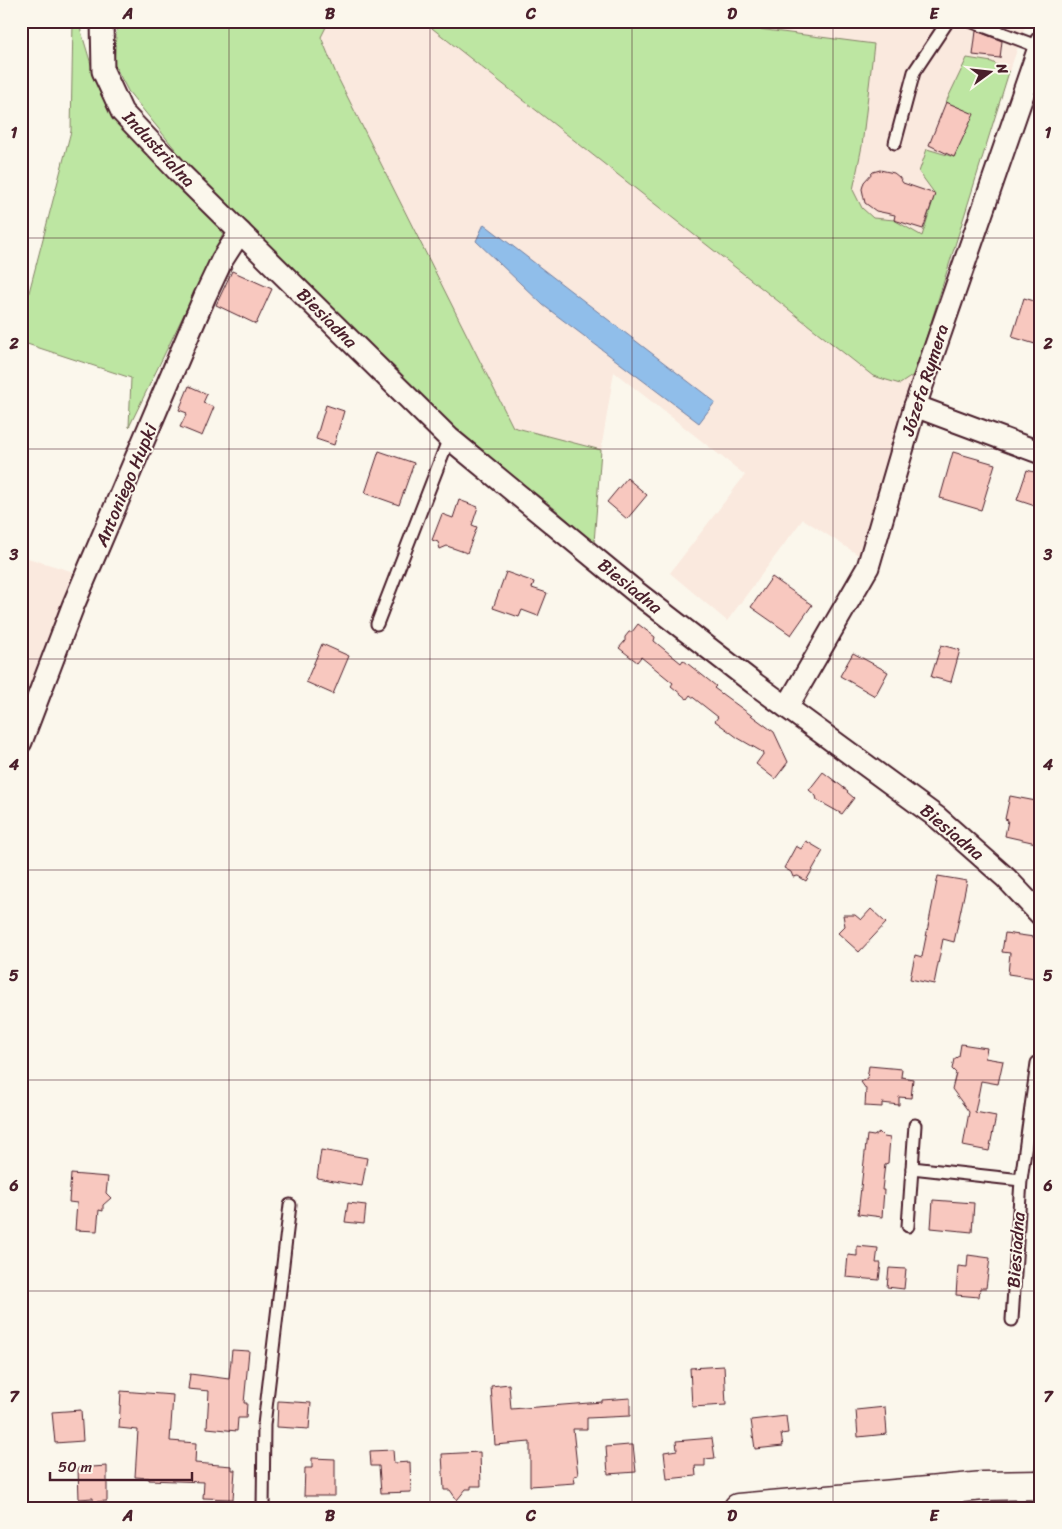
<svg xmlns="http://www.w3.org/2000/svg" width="1062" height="1529" viewBox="0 0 1062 1529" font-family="Sriracha,sans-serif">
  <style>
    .built { fill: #fae9de }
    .green { fill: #bde6a2; stroke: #848266 }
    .water { fill: #90beea; stroke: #747e9e }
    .building { fill: #f8c8bf; stroke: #4a1f2b }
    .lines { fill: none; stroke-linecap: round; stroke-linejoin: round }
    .lane-casing { stroke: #4a1f2b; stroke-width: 15 }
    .street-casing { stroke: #4a1f2b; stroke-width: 25 }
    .secondary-casing { stroke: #4a1f2b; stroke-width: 31 }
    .lane { stroke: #fbf7ec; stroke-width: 11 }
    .street { stroke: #fbf7ec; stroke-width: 21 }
    .secondary { stroke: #fbf7ec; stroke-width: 28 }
    .grid { fill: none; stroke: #4a1f2b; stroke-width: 1; stroke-opacity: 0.55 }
    .labels { text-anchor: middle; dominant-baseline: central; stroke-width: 4; stroke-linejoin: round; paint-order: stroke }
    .street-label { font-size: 18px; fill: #4a1f2b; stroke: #fbf7ec }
    .neatline { fill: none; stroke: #4a1f2b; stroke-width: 2 }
    .grid-label { font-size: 16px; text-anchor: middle; font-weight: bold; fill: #4a1f2b }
  </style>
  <rect width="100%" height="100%" fill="#fbf7ec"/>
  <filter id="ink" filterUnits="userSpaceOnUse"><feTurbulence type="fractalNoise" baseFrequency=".02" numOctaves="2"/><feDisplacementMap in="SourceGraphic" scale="10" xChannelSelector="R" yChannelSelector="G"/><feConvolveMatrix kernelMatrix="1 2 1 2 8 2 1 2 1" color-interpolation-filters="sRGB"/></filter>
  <g filter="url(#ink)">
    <g class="built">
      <polygon points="315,21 1027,21 962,208 863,558 803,519 727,621 670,573 745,475 614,372 601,450 513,427 337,76"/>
      <polygon points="21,556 74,572 21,715"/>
    </g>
    <g class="green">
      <polygon points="73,21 78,21 99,91 224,232 129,427 131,378 21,342 21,323 71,131"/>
      <polygon points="117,21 329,21 321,37 337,76 513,427 601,450 594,543 554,508 297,306 289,290 128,91 114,64"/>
      <polygon points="423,21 697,21 874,44 862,146 853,190 862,208 873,218 894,220 922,236 935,194 919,172 927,149 954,157 973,114 946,102 967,58 992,62 1009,72 915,374 900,384 873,376"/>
    </g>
    <polygon class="water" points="484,224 715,402 699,423 543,305 476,241"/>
    <g class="building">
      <polygon points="976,31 1002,41 1000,58 973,55"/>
      <polygon points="946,102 974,114 954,157 929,145"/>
      <polygon points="880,170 894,173 899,177 903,183 935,194 923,229 894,220 895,215 876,211 865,203 862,189 864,182 873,172"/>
      <polygon points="232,271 272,289 256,324 216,305"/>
      <polygon points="1024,298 1041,303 1041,324 1035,344 1012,337"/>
      <polygon points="189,386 207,394 203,403 214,407 202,436 180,427 187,413 179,410"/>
      <polygon points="326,405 344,411 334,445 316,439"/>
      <polygon points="379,451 414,463 399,505 365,493"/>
      <polygon points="953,452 995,464 981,510 940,498"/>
      <polygon points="1027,470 1041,474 1041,508 1017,500"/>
      <polygon points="627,478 647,495 627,519 607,502"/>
      <polygon points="459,500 478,507 472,525 477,527 467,553 447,546 440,549 438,542 432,540 442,514 453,518"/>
      <polygon points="506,572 534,582 532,588 547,593 538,616 522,610 519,617 493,608"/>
      <polygon points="772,577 812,605 791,635 751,607"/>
      <polygon points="638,624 655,637 654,641 681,663 683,660 716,686 714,688 774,732 788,762 775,779 756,764 764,753 738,738 715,721 718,717 690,695 687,699 671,686 673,683 668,679 641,657 637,662 619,648 625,641 625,637 629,632 632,632"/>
      <polygon points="322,644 349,656 333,694 306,682"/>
      <polygon points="941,645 960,650 951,682 931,677"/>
      <polygon points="853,653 888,672 875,696 840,676"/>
      <polygon points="823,772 848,791 847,792 854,798 842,814 817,800 816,796 809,790"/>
      <polygon points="1010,796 1041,802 1041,823 1036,843 1005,836 1008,820 1005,819"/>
      <polygon points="806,841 823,851 806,881 798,876 793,877 791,872 784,868 796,846 801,849"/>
      <polygon points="938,876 967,881 954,942 943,939 934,984 910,979 915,955 922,957"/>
      <polygon points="871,909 886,923 859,952 838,933 845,926 843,915 855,915 861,920"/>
      <polygon points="1005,933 1041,938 1035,978 1008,974 1010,953 1002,952"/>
      <polygon points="961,1044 987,1048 985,1058 1003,1061 998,1084 981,1081 975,1112 996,1116 989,1151 963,1146 969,1112 952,1089 956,1073 952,1069 954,1059 959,1056"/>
      <polygon points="869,1066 902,1069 901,1077 913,1079 911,1098 899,1097 899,1105 882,1103 882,1107 865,1106 866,1089 861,1082 867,1078"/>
      <polygon points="879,1132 884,1137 890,1138 888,1163 885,1164 882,1190 884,1190 882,1217 858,1214 867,1135 874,1136"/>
      <polygon points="321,1150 367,1158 362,1186 317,1178"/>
      <polygon points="71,1174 108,1177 106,1193 111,1198 103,1205 103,1211 99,1210 97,1231 75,1230 77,1203 69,1202"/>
      <polygon points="933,1200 974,1203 972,1232 931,1228"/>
      <polygon points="348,1203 366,1205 364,1224 345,1222"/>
      <polygon points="857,1246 878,1248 876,1263 881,1263 879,1280 846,1277 848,1255 857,1256"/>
      <polygon points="968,1255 990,1258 986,1288 980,1288 979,1297 956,1295 958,1266 967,1267"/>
      <polygon points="889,1268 906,1269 904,1289 887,1287"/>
      <polygon points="232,1350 249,1351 244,1403 247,1403 246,1418 238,1418 237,1431 207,1428 209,1391 188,1389 190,1374 229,1379"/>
      <polygon points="724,1366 726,1405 692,1407 690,1368"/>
      <polygon points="509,1384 511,1409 602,1402 602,1400 630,1398 630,1416 587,1418 587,1429 573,1429 578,1475 574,1476 575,1483 530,1486 530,1442 495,1445 491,1386"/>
      <polygon points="121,1391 173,1395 170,1441 196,1443 195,1463 232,1466 232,1470 235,1470 233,1499 203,1498 204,1482 149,1480 149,1478 135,1477 138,1430 119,1428"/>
      <polygon points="278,1401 311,1403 309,1429 277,1427"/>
      <polygon points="885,1407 887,1434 858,1437 856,1410"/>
      <polygon points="81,1410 83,1441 55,1443 52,1412"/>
      <polygon points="786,1416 788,1433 781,1434 783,1446 755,1449 751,1420"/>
      <polygon points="712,1438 715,1458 705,1459 705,1466 695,1466 696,1476 667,1479 664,1452 677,1450 676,1441"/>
      <polygon points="629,1445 633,1445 636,1472 608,1474 606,1447"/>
      <polygon points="393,1450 394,1463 410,1462 411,1492 381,1493 379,1466 371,1466 370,1451"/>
      <polygon points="480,1452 481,1486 471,1486 471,1489 466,1489 457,1500 450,1490 444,1490 442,1454"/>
      <polygon points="312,1458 335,1459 335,1496 304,1496 305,1468 312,1468"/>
      <polygon points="107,1466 107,1501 93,1502 93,1498 79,1499 78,1468"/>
    </g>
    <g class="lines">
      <defs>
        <g id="lane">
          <polyline points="970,21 1039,47"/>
          <polyline points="895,143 914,72 948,21"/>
          <polyline points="377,624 449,438"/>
          <polyline points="912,1168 1021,1180"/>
          <polyline points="908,1226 915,1125"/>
          <polyline points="1012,1320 1021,1180 1037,1063 1041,1060"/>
          <polyline points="263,1508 264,1425 290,1205"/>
        </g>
        <g id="street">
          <polyline points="102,21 103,71 122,112 178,171 449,438 636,592 755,684 938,818 1006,878 1041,915"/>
          <polyline points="915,406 1041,453"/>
          <polyline points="787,707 868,567 915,406 1041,42"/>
          <polyline points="21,742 73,606 205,296 222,260 240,232"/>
        </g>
        <polyline id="secondary" points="738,1508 984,1486 1041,1485"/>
      </defs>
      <use href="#lane" class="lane-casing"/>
      <use href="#street" class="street-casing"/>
      <use href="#secondary" class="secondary-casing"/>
      <use href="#lane" class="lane"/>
      <use href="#street" class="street"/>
      <use href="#secondary" class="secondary"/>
    </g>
  </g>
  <path class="grid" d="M229 21V1508M430 21V1508M632 21V1508M833 21V1508M21 238H1041M21 449H1041M21 659H1041M21 870H1041M21 1080H1041M21 1291H1041"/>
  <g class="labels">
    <g class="street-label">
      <text transform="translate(159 149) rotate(47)">Industrialna</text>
      <text transform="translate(327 318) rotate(45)">Biesiadna</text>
      <text transform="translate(925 380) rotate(-72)">Józefa Rymera</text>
      <text transform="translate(126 485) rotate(-67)">Antoniego Hupki</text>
      <text transform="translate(630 586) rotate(39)">Biesiadna</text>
      <text transform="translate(952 832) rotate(40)">Biesiadna</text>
      <text transform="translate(1016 1250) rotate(-86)">Biesiadna</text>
    </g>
  </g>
  <rect width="1062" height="1529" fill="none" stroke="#fbf7ec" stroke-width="55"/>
  <g transform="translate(990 72) rotate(75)" stroke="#fbf7ec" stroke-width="4" paint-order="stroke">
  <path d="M0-4L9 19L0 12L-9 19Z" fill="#4a1f2b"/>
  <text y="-8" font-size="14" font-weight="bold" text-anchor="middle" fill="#4a1f2b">N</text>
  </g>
  <path d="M50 1472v8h142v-8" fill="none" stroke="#4a1f2b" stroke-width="2.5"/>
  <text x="58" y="1472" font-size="15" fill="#4a1f2b" stroke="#fbf7ec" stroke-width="4" paint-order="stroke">50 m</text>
  <rect x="28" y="28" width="1006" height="1474" class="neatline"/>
  <g class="grid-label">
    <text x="128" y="19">A</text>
    <text x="330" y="19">B</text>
    <text x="531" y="19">C</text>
    <text x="732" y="19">D</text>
    <text x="934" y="19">E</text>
    <text x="14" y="138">1</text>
    <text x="1048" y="138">1</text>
    <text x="14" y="349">2</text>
    <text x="1048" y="349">2</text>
    <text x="14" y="560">3</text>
    <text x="1048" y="560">3</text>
    <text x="14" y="770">4</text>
    <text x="1048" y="770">4</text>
    <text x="14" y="981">5</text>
    <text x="1048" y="981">5</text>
    <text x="14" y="1191">6</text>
    <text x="1048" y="1191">6</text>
    <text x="14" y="1402">7</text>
    <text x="1048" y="1402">7</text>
    <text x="128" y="1521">A</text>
    <text x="330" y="1521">B</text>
    <text x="531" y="1521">C</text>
    <text x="732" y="1521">D</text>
    <text x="934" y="1521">E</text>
  </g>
</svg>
